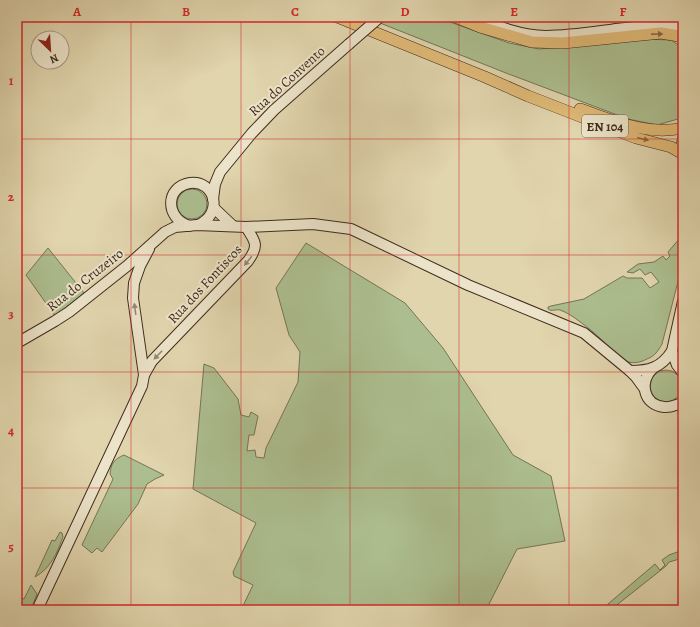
<svg xmlns="http://www.w3.org/2000/svg" width="700" height="627" viewBox="0 0 700 627" font-family="Alegreya,serif">
  <style>
    .green { fill: #acbe8f; stroke: #767456 }
    .lines { fill: none; stroke-linecap: round; stroke-linejoin: round }
    .secondary-casing { stroke: #402b1c; stroke-width: 12 }
    .primary-casing { stroke: #402b1c; stroke-width: 12 }
    .secondary { stroke: #ece4ca; stroke-width: 10 }
    .primary { stroke: #e0ba77; stroke-width: 11 }
    .secondary-bridge-casing { stroke: #402b1c; stroke-width: 12; stroke-linecap: butt }
    .secondary-bridge { stroke: #ece4ca; stroke-width: 10 }
    .oneway { fill: #886b45 }
    .oneway2 { fill: #968873 }
    .grid { fill: none; stroke: #d62828; stroke-width: 1; stroke-opacity: 0.55 }
    .labels { text-anchor: middle; dominant-baseline: central; stroke-width: 4; stroke-linejoin: round; paint-order: stroke }
    .shield { fill: #ece4ca; stroke: #746250; stroke-width: 1 }
    .shield-label { font-size: 13px; font-weight: bold; fill: #402b1c }
    .street-label { font-size: 14px; fill: #402b1c; stroke: #ece4ca }
    .neatline { fill: none; stroke: #d62828; stroke-width: 1.5 }
    .grid-label { font-size: 13px; text-anchor: middle; font-weight: bold; fill: #d62828 }
  </style>
  <rect width="100%" height="100%" fill="#e1d5ae"/>
  <filter id="stains"><feTurbulence type="fractalNoise" baseFrequency=".005" numOctaves="4"/><feColorMatrix values="0 0 0 0 .2 0 0 0 0 .09 0 0 0 0 .02 0 0 0 .5 -.17"/></filter>
  <radialGradient id="worn" r=".72"><stop offset=".6" stop-color="#630" stop-opacity="0"/><stop offset="1" stop-color="#630" stop-opacity=".3"/></radialGradient>
  <g class="green">
    <polygon points="387,17 436,17 509,43 539,49 641,39 671,40 683,48 683,115 678,119 657,125 628,119 506,73 380,23"/>
    <circle cx="192" cy="204" r="15"/>
    <path d="M680 238H683V259L682 266 662 344C658 351 655 356 647 359 626 370 616 354 603 341 596 334 587 327 579 321 574 317 566 312 560 310 555 309 552 312 548 309V307L551 306 584 299 623 276 627 278H642L650 288 659 282 651 272 645 275 640 269 633 273 627 272 638 264 654 262 663 256 666 260 670 256 668 252Z"/>
    <polygon points="306,243 405,303 443,348 513,455 551,476 565,541 517,549 486,610 241,610 253,585 234,576 233,572 256,523 193,489 204,364 214,368 238,399 241,415 249,417 251,412 258,416 254,435 249,435 247,451 255,450 256,457 264,458 266,448 298,382 300,352 289,335 276,288"/>
    <polygon points="48,248 84,293 55,316 26,275"/>
    <circle cx="666" cy="386" r="16"/>
    <path d="M124 455 164 475 155 479 147 484 138 504 102 552 97 548 92 553 82 545 113 479 110 474C111 464 114 459 124 455Z"/>
    <path d="M60 532 62 533 63 537C57 553 51 568 35 577L52 540 55 541Z"/>
    <polygon points="683,550 683,558 669,562 666,566 613,608 613,610 604,610 608,604 655,564 660,570 665,565 662,560 669,555"/>
    <polygon points="31,585 37,594 32,607 27,608 17,603 17,596 24,599"/>
  </g>
  <g class="lines">
    <defs>
      <g id="secondary">
        <path d="M475 17C497 26 521 36 546 36 572 36 599 31 625 28 644 26 666 20 683 28"/>
        <polyline points="213,199 215,184 220,172 252,133 274,110 349,44"/>
        <polyline points="214,208 233,226"/>
        <path d="M189 226C165 218 165 187 190 183 215 180 224 214 198 225"/>
        <polyline points="17,343 55,321 69,312 127,266 165,232 175,227 197,225 246,227 313,224 351,229 468,285 584,333 630,371 636,377 644,388"/>
        <polyline points="672,351 677,365 683,373"/>
        <path d="M653 368C639 382 643 405 664 407 671 408 677 404 683 403"/>
        <path d="M630 371C649 371 661 368 672 351L683 301"/>
        <polyline points="144,375 133,298 134,283 140,266 149,249"/>
        <path d="M37 610 142 386 144 375 152 361 248 261C259 246 256 242 246 227"/>
      </g>
      <g id="primary">
        <polyline points="337,17 485,77 528,96 636,138 671,147 683,154"/>
        <polyline points="455,17 480,27 532,42 563,43 661,33 679,36 683,39"/>
        <path d="M580 109C614 121 647 136 683 128"/>
        <polyline points="683,138 682,145 683,152"/>
      </g>
    </defs>
    <use href="#secondary" class="secondary-casing"/>
    <use href="#primary" class="primary-casing"/>
    <use href="#secondary" class="secondary"/>
    <use href="#primary" class="primary"/>
    <defs>
      <polyline id="secondary-bridge" points="349,44 380,17"/>
    </defs>
    <use href="#secondary-bridge" class="secondary-bridge-casing"/>
    <use href="#secondary-bridge" class="secondary-bridge"/>
  </g>
  <defs><path id="oneway-solid" d="M-6-.8H1V-3.2L6.5 0L1 3.2V.8H-6Z"/></defs>
  <g class="oneway">
    <use href="#oneway-solid" transform="translate(657 34) rotate(-1)"/>
    <use href="#oneway-solid" transform="translate(643 139) rotate(14)"/>
  </g>
  <g class="oneway2">
    <use href="#oneway-solid" transform="translate(248 261) rotate(129)"/>
    <use href="#oneway-solid" transform="translate(135 309) rotate(-98)"/>
    <use href="#oneway-solid" transform="translate(158 355) rotate(134)"/>
  </g>
  <path class="grid" d="M131 17V610M241 17V610M350 17V610M459 17V610M569 17V610M17 139H683M17 255H683M17 372H683M17 488H683"/>
  <g class="labels">
    <rect class="shield" x="582" y="115" width="46" height="22" rx="3"/>
    <g class="shield-label">
      <text x="605" y="126">EN 104</text>
    </g>
    <g class="street-label">
      <text transform="translate(287 81) rotate(-42)">Rua do Convento</text>
      <text transform="translate(85 280) rotate(-38)">Rua do Cruzeiro</text>
      <text transform="translate(205 284) rotate(-47)">Rua dos Fontiscos</text>
    </g>
  </g>
  <rect width="700" height="627" fill="none" stroke="#e1d5ae" stroke-width="44"/>
  <g transform="translate(50 50) rotate(155)"><circle r="19" fill="#ece4ca" stroke="#a79a84"/>
  <path d="M0-3L7 15L0 10L-7 15Z" fill="#8f2418"/>
  <text y="-6" font-size="11" font-weight="bold" text-anchor="middle" fill="#402b1c">N</text>
  </g>
  <rect x="22" y="22" width="656" height="583" class="neatline"/>
  <g class="grid-label">
    <text x="77" y="16">A</text>
    <text x="186" y="16">B</text>
    <text x="295" y="16">C</text>
    <text x="405" y="16">D</text>
    <text x="514" y="16">E</text>
    <text x="623" y="16">F</text>
    <text x="11" y="85">1</text>
    <text x="11" y="201">2</text>
    <text x="11" y="318">3</text>
    <text x="11" y="435">4</text>
    <text x="11" y="551">5</text>
  </g>
  <rect width="100%" height="100%" filter="url(#stains)"/>
  <rect width="100%" height="100%" fill="url(#worn)"/>
</svg>
